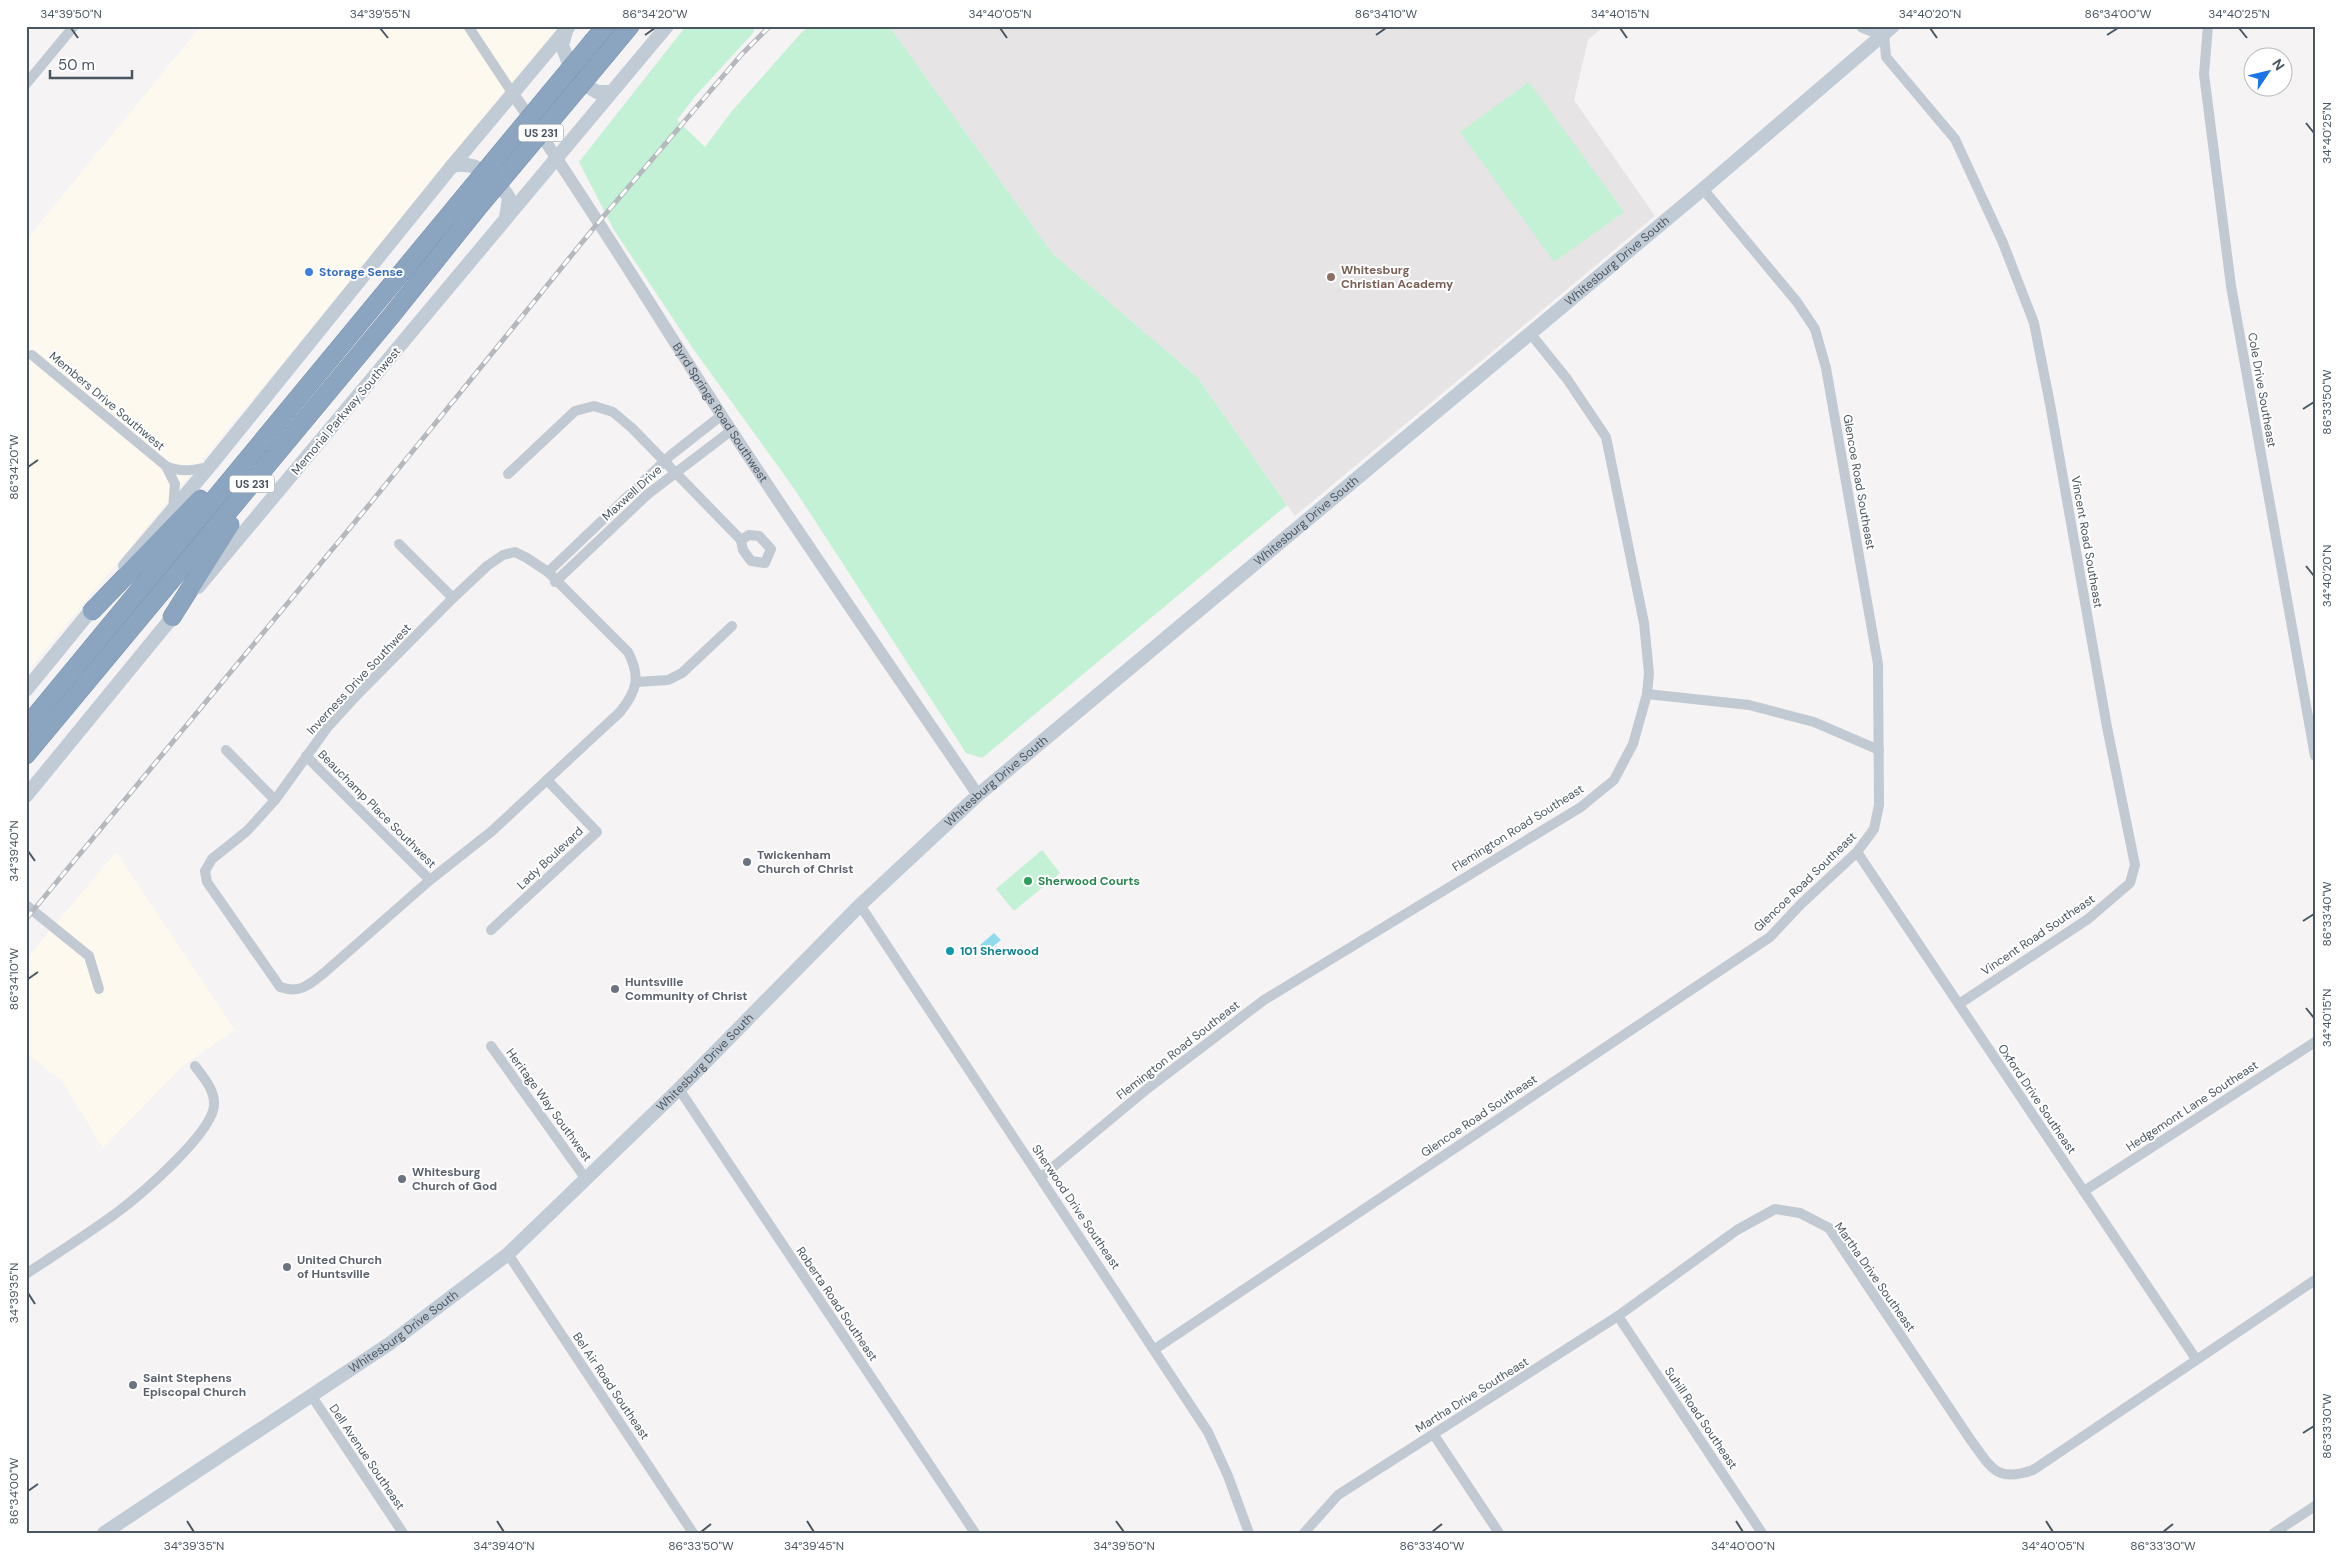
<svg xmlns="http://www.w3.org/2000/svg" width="2341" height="1559" viewBox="0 0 2341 1559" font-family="'DM Sans',sans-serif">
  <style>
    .commercial { fill: #fdf9ef }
    .education { fill: #e6e4e5 }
    .green { fill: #c3f1d5 }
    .water { fill: #90daee }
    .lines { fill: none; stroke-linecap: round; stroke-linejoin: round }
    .motorway-casing { stroke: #7690ad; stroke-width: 19 }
    .minor { stroke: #c1cad2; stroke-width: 10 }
    .tertiary { stroke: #c1cad2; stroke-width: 12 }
    .secondary { stroke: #c1cbd6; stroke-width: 14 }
    .motorway { stroke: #8ba5c1; stroke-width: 18 }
    .rail-casing { stroke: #b5b8bd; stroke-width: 5 }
    .rail { stroke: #fff; stroke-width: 3; stroke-dasharray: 9; stroke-linecap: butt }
    .motorway-bridge-casing { stroke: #7690ad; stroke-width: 19; stroke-linecap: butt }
    .motorway-bridge { stroke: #8ba5c1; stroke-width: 18 }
    .ticks { fill: none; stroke: #4a5661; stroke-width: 2 }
    .shop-dot { fill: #3f7fe0; stroke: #fff; stroke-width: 2 }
    .education-dot { fill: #8d6e63; stroke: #fff; stroke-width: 2 }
    .worship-dot { fill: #6b7280; stroke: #fff; stroke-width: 2 }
    .leisure-dot { fill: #2e9e5b; stroke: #fff; stroke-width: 2 }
    .culture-dot { fill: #0f9aa8; stroke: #fff; stroke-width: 2 }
    .labels { text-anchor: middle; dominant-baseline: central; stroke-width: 4; stroke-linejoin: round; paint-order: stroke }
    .shield { fill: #fff; stroke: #808990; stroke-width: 1 }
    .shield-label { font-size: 11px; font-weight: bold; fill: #4a5661 }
    .street-label { font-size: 12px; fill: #4a5661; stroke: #fff }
    .education-label { font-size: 12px; font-weight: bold; fill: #785e54; stroke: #fff; text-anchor: start }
    .shop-label { font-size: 12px; font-weight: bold; fill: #366cbe; stroke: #fff; text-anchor: start }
    .worship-label { font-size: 12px; font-weight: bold; fill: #5b616d; stroke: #fff; text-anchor: start }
    .leisure-label { font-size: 12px; font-weight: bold; fill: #27864d; stroke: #fff; text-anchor: start }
    .culture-label { font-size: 12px; font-weight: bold; fill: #0d838f; stroke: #fff; text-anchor: start }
    .neatline { fill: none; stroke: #4a5661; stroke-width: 2 }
    .ticks-label { font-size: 12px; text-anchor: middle; fill: #4a5661 }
  </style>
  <rect width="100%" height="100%" fill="#f5f3f3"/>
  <g class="commercial">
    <polygon points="201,26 561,26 26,673 26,240"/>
    <polygon points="116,852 235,1030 184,1065 103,1148 62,1081 26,1053 26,959"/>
  </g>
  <polygon class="education" points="889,26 1604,26 1588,40 1574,100 1655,216 1295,516 1198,378 1053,254"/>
  <g class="green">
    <polygon points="686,26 753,26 754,32 697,94 677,120 705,147 732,111 802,32 810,26 889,26 1053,254 1198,378 1287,505 982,758 966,753 793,487 694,350 614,230 579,162"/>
    <polygon points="1529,82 1624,212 1554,262 1460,132"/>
    <polygon points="1042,850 1060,873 1014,911 996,889"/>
  </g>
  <polygon class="water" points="994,933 1001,940 986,952 980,945"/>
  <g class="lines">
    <defs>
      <g id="motorway">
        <polyline points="593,41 606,26"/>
        <polyline points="606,55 630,26"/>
        <polyline points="92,611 200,499"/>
        <polyline points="172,617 230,525"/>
        <polyline points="26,727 463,198"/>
        <polyline points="26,755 392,315 476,210"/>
      </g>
    </defs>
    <use href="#motorway" class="motorway-casing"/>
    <g class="minor">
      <polyline points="468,26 513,94"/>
      <polyline points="2208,26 2204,74 2231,286 2315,756"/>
      <polyline points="1884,34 1886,57 1955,139 2003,243 2034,323 2050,404 2107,727 2135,865 2130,883 2088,919 1959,1004"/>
      <polyline points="26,84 74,26"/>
      <path d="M32 355 166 466C181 473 193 470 209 467"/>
      <polyline points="166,466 175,484 173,510"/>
      <polyline points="508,474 575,411 594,406 613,412 632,428 741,540"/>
      <polygon points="749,535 759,536 771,549 765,563 751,561 743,550 741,540"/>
      <polyline points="399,544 453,598"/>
      <path d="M515 552 527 558 548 572 628 652C641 677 637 691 620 712L492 831 430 880 324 973C309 985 300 994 280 987L207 882 205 871 212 859 247 831 275 800 327 728 357 695 453 598 487 566 503 555Z"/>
      <polyline points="548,572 671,455 722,415"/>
      <polyline points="555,582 648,494 732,430"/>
      <polyline points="636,682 668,680 682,673 732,626"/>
      <polyline points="1647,694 1749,705 1814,722 1879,750"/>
      <polyline points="226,750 275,800"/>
      <polyline points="306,756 430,880"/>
      <polyline points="1857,852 2196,1359"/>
      <polyline points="26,905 89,956 99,989"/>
      <polyline points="860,905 1208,1432 1228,1476 1249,1533"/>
      <polyline points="491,930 597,832 547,780"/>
      <polyline points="491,1046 586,1179"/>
      <polyline points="679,1089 975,1533"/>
      <polyline points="1041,1177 1147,1089 1264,1000 1581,807 1614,780 1633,744 1647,694 1649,673 1644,623 1606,437 1567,379 1530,333"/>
      <polyline points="2084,1191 2315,1042"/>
      <polyline points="508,1254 693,1533"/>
      <path d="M26 1274C56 1254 86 1235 115 1214 138 1197 216 1131 214 1103 214 1089 203 1077 195 1066"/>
      <polyline points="1618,1316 1762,1533"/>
      <polyline points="1155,1349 1770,937 1801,904 1857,852 1874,829 1879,805 1878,664 1826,368 1815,329 1797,302 1703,189"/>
      <polyline points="311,1395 403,1533"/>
      <polyline points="1434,1435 1499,1533"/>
      <path d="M1304 1533 1338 1495 1618 1316 1737 1230 1775 1209 1800 1213 1829 1228 1970 1439C1991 1467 1995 1483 2033 1470L2315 1280"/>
      <polyline points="2274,1533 2315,1506"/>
    </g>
    <path class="tertiary" id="s1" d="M513 94C586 198 651 307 720 413 804 542 892 668 978 795"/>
    <g class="secondary">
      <polyline points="1863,26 1884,34"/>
      <polyline points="566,31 562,45 571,69 584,84 597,92 611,92"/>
      <path d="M452 166C477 160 497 177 509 198L506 218"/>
      <polyline points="125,566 209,467 452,166 569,26"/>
      <polyline points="198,587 667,26"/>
      <polyline points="26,690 97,603"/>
      <polyline points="26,796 179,609"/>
      <path id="s2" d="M104 1533 389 1344 508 1254 679 1089 860 905 978 795 1703 189 1893 26"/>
    </g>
    <use href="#motorway" class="motorway"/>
    <defs>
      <polyline id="rail" points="26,919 369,505 597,224 741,55 770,26"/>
    </defs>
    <use href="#rail" class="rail-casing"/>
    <use href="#rail" class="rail"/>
    <defs>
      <g id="motorway-bridge">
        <polyline points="463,198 593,41"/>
        <polyline points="476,210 606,55"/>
      </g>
    </defs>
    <use href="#motorway-bridge" class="motorway-bridge-casing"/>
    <use href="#motorway-bridge" class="motorway-bridge"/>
  </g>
  <path class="ticks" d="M71 28 78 38M380 28 388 38M1000 28 1007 38M1620 28 1627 38M1930 28 1937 38M2239 28 2247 38M645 35 655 28M1376 35 1386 28M2107 35 2118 28M2306 123 2314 133M2303 409 2314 402M28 467 38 460M2306 566 2314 576M28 851 35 861M2303 921 2314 914M28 979 38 972M2306 1008 2314 1018M28 1293 35 1304M2303 1433 2314 1426M28 1491 38 1484M187 1521 194 1532M497 1521 504 1532M807 1521 814 1532M1116 1521 1124 1532M1736 1521 1743 1532M2046 1521 2053 1532M701 1532 711 1524M1432 1532 1442 1524M2163 1532 2173 1524"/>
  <circle class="shop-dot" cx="309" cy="272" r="5"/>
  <circle class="education-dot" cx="1331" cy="277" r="5"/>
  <g class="worship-dot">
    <circle cx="747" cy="862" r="5"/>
    <circle cx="615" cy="989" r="5"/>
    <circle cx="402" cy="1179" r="5"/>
    <circle cx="287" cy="1267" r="5"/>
    <circle cx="133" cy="1385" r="5"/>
  </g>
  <circle class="leisure-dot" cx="1028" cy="881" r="5"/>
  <circle class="culture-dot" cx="950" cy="951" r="5"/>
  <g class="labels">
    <g class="shield">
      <rect x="518.5" y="124.5" width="45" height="17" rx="4"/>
      <rect x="229.5" y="475.5" width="45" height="17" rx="4"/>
    </g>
    <g class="shield-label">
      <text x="541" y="133">US 231</text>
      <text x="252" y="484">US 231</text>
    </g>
    <g class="street-label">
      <text stroke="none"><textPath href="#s2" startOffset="1981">Whitesburg Drive South</textPath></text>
      <text transform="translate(2262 390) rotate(80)">Cole Drive Southeast</text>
      <text transform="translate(107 401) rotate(40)">Members Drive Southwest</text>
      <text transform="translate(346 411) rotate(-50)">Memorial Parkway Southwest</text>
      <text stroke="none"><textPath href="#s1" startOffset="380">Byrd Springs Road Southwest</textPath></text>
      <text transform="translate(1859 482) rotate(80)">Glencoe Road Southeast</text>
      <text transform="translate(632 493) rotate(-42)">Maxwell Drive</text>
      <text stroke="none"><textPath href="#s2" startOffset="1576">Whitesburg Drive South</textPath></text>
      <text transform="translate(2087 542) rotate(80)">Vincent Road Southeast</text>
      <text transform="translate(359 679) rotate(-47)">Inverness Drive Southwest</text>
      <text stroke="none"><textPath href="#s2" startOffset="1171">Whitesburg Drive South</textPath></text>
      <text transform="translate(377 809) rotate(45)">Beauchamp Place Southwest</text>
      <text transform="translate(1518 828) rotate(-32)">Flemington Road Southeast</text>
      <text transform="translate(550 858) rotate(-43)">Lady Boulevard</text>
      <text transform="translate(1805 882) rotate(-44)">Glencoe Road Southeast</text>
      <text transform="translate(2038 935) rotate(-34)">Vincent Road Southeast</text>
      <text transform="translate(1178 1050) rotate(-38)">Flemington Road Southeast</text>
      <text stroke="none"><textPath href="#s2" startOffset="766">Whitesburg Drive South</textPath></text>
      <text transform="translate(2037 1099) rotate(56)">Oxford Drive Southeast</text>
      <text transform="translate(549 1105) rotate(54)">Heritage Way Southwest</text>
      <text transform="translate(2192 1106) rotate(-33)">Hedgemont Lane Southeast</text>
      <text transform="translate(1479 1116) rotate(-34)">Glencoe Road Southeast</text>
      <text transform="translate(1076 1207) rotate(56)">Sherwood Drive Southeast</text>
      <text transform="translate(1875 1277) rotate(55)">Martha Drive Southeast</text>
      <text transform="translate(837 1304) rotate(56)">Roberta Road Southeast</text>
      <text stroke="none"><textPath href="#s2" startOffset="361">Whitesburg Drive South</textPath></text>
      <text transform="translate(611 1386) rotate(56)">Bel Air Road Southeast</text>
      <text transform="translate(1472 1395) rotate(-32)">Martha Drive Southeast</text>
      <text transform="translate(1701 1418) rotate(56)">Suhill Road Southeast</text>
      <text transform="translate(367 1457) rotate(56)">Dell Avenue Southeast</text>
    </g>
    <g class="education-label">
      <text x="1341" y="270">Whitesburg<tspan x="1341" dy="14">Christian Academy</tspan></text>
    </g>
    <g class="shop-label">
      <text x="319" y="272">Storage Sense</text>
    </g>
    <g class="worship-label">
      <text x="757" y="855">Twickenham<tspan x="757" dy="14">Church of Christ</tspan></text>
      <text x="625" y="982">Huntsville<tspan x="625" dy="14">Community of Christ</tspan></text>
      <text x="412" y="1172">Whitesburg<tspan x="412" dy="14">Church of God</tspan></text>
      <text x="297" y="1260">United Church<tspan x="297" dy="14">of Huntsville</tspan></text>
      <text x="143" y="1378">Saint Stephens<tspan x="143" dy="14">Episcopal Church</tspan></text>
    </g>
    <g class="leisure-label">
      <text x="1038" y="881">Sherwood Courts</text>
    </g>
    <g class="culture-label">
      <text x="960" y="951">101 Sherwood</text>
    </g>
  </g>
  <rect width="2341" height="1559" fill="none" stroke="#ffffff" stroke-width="55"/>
  <g transform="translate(2268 72) rotate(55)"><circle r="24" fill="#ffffff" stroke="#b7bbc0"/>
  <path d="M0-4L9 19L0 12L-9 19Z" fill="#1a73e8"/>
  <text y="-8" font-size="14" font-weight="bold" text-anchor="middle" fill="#4a5661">N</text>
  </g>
  <path d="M50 70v8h82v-8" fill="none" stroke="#4a5661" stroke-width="2.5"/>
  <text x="58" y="70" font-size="15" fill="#4a5661" stroke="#ffffff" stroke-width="4" paint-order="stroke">50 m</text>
  <rect x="28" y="28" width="2286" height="1504" class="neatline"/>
  <g class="ticks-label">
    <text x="71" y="18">34°39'50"N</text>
    <text x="380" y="18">34°39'55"N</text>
    <text x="655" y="18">86°34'20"W</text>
    <text x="1000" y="18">34°40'05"N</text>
    <text x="1386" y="18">86°34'10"W</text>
    <text x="1620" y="18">34°40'15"N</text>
    <text x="1930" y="18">34°40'20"N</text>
    <text x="2118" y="18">86°34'00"W</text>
    <text x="2239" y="18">34°40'25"N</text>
    <text transform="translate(2327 133) rotate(-90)" y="4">34°40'25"N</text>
    <text transform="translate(2327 402) rotate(-90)" y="4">86°33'50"W</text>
    <text transform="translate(14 467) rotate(-90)" y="4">86°34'20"W</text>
    <text transform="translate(2327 576) rotate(-90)" y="4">34°40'20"N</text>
    <text transform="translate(14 851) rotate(-90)" y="4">34°39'40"N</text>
    <text transform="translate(2327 914) rotate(-90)" y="4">86°33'40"W</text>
    <text transform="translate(14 979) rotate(-90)" y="4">86°34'10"W</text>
    <text transform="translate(2327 1018) rotate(-90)" y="4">34°40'15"N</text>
    <text transform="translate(14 1293) rotate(-90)" y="4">34°39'35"N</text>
    <text transform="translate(2327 1426) rotate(-90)" y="4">86°33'30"W</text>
    <text transform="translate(14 1491) rotate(-90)" y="4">86°34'00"W</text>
    <text x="194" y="1550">34°39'35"N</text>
    <text x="504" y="1550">34°39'40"N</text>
    <text x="701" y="1550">86°33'50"W</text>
    <text x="814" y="1550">34°39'45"N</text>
    <text x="1124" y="1550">34°39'50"N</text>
    <text x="1432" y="1550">86°33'40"W</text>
    <text x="1743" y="1550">34°40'00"N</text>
    <text x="2053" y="1550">34°40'05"N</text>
    <text x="2163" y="1550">86°33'30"W</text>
  </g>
</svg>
